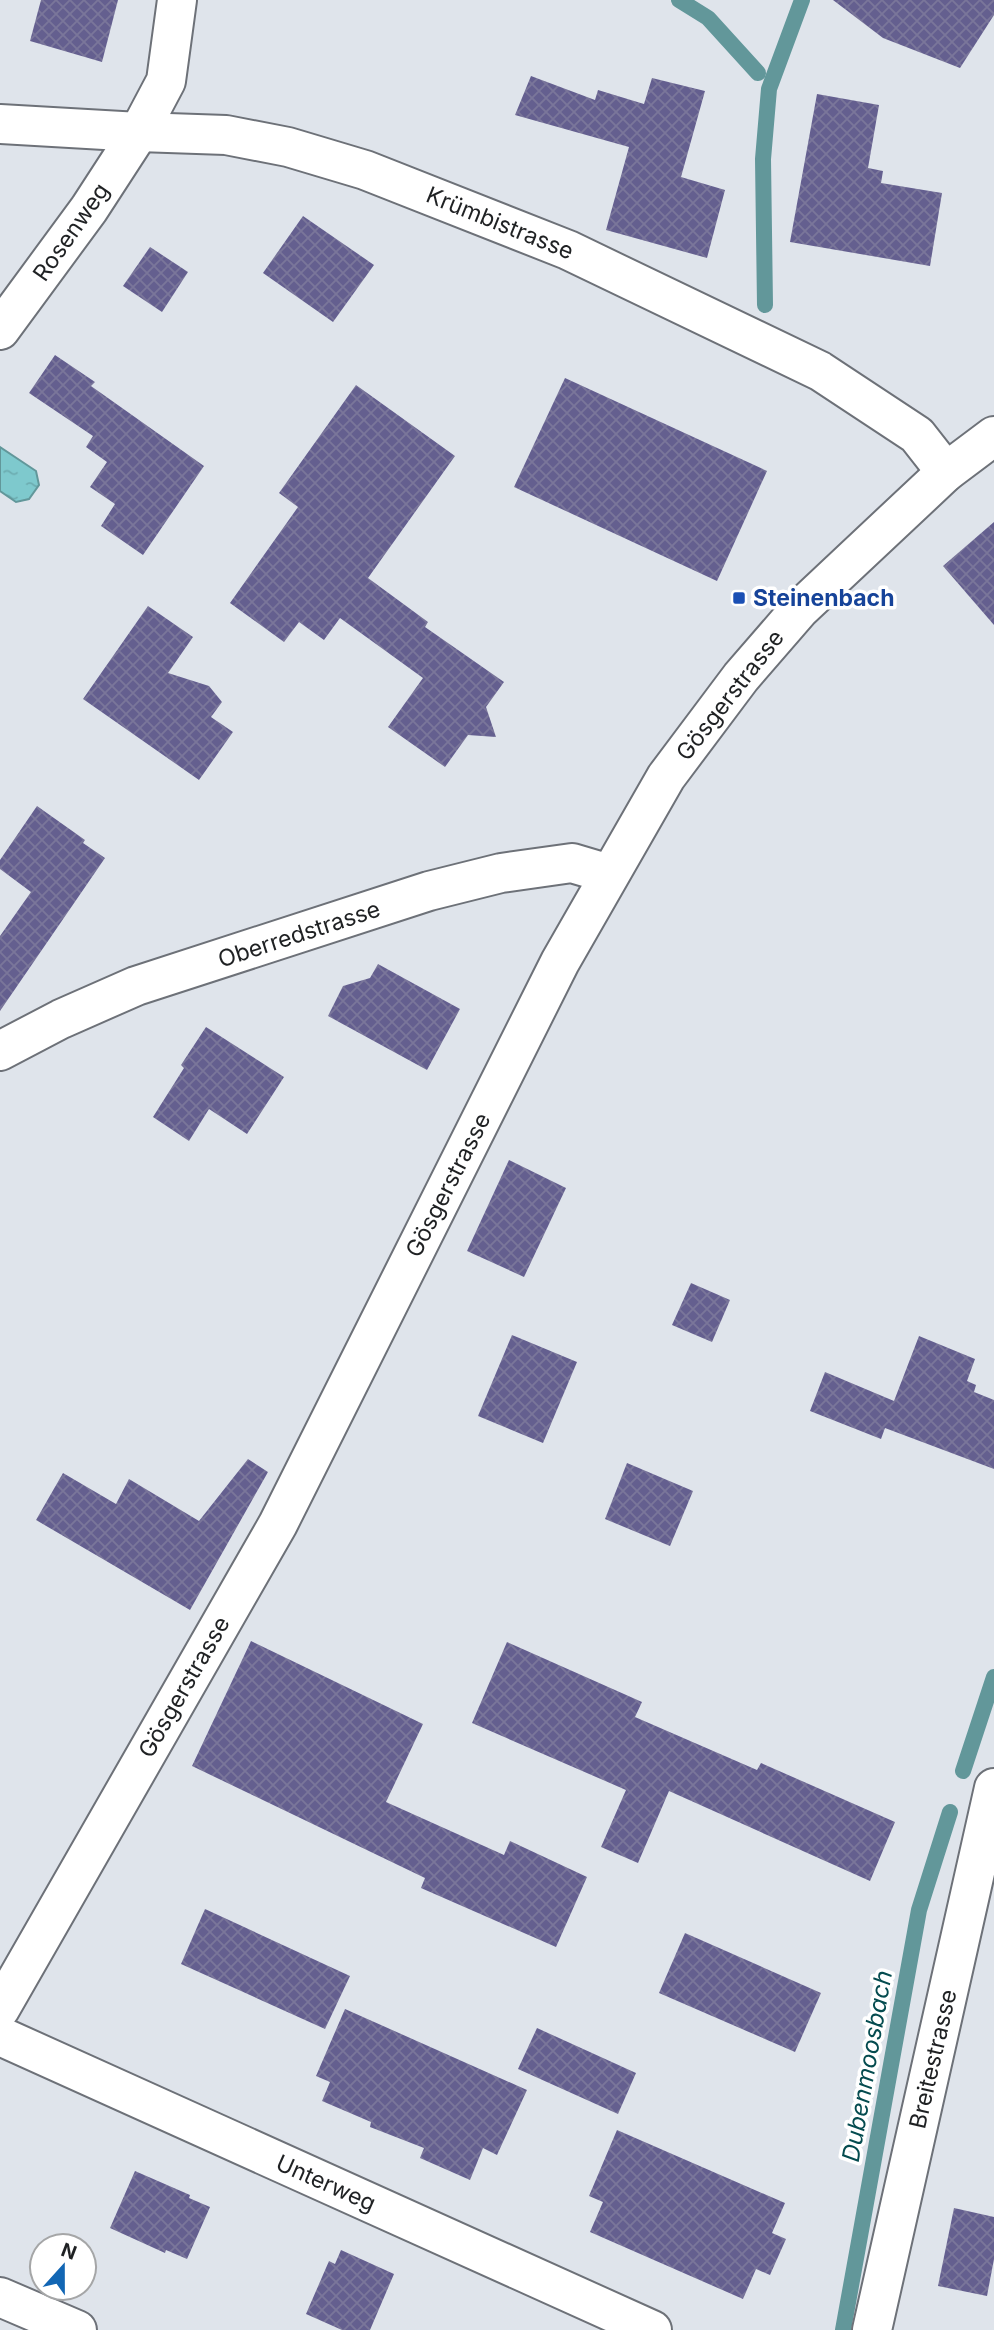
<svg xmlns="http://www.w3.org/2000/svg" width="994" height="2330" viewBox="0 0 994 2330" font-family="Inter,sans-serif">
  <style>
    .water { fill: url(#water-ripples); stroke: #62979a; stroke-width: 2 }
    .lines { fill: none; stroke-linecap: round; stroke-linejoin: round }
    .stream { stroke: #62979a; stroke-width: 16 }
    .building { fill: url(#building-cross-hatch) }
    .street-casing { stroke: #6d7178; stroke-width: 42 }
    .secondary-casing { stroke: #6d7178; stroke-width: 42 }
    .street { stroke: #fff; stroke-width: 38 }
    .secondary { stroke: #fff; stroke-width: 38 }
    .transit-dot { fill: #1a4fb4; stroke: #fff; stroke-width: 2.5 }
    .labels { text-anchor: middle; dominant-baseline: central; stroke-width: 7; stroke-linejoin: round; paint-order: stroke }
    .street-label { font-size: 23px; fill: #1f2123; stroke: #fff }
    .transit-label { font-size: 23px; font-weight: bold; fill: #164399; stroke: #fff; text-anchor: start }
    .water-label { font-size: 24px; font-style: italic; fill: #044b4f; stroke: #fff }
  </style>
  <defs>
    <pattern id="water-ripples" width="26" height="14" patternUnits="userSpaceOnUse" patternTransform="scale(1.75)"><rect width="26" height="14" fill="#7ec9cd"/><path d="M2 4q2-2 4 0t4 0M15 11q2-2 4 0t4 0" fill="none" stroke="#6cacb0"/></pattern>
    <pattern id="building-cross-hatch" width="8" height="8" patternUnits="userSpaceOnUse" patternTransform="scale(1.75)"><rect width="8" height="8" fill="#645f8f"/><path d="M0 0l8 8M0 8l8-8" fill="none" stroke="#7a769a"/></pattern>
  </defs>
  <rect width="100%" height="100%" fill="#dfe4eb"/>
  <polygon class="water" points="0,447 36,471 39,485 29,499 16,502 0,491"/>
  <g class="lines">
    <g class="stream">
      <polyline points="679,0 708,18 758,73"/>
      <polyline points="765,305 763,159 769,89 802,0"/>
      <polyline points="963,1771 994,1677"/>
      <polyline points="843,2330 919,1910 950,1812"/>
    </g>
  </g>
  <g class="building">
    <polygon points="41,0 118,0 102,62 30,41"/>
    <polygon points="833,0 994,0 994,15 960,68 883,38"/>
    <polygon points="531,76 595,100 598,90 644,104 652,78 705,91 681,177 725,190 707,258 606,230 629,147 515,115"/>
    <polygon points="817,94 879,105 868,168 883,171 881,183 942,193 930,266 790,242"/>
    <polygon points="303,216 374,265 333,322 263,273"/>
    <polygon points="150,247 188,272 162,312 123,286"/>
    <polygon points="55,355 95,382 91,386 204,466 143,555 101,526 115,504 90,487 107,462 86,447 93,436 29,393"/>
    <polygon points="565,378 767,471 717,581 514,487"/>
    <polygon points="356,385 455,456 368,578 428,622 425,627 504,682 486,707 496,737 468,735 445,767 388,727 423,678 340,618 324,640 299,622 284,642 230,603 298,507 279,493"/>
    <polygon points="994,522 994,625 943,566"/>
    <polygon points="148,606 193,637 168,673 209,686 222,702 211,717 233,732 199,780 83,699"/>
    <polygon points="37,806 85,840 83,843 105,858 0,1011 0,936 31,892 0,869 0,860"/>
    <polygon points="378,964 460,1009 427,1070 328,1016 343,986 370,978"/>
    <polygon points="206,1027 284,1077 247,1134 209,1109 189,1141 153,1117 184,1068 181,1065"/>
    <polygon points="509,1160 566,1188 524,1277 467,1251"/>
    <polygon points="691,1283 730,1300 712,1342 672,1325"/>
    <polygon points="512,1335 577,1362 543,1443 478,1416"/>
    <polygon points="919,1336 975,1359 967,1381 976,1385 974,1392 994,1400 994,1469 885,1428 881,1439 810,1411 825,1372 894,1401"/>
    <polygon points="248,1459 268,1472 190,1610 36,1520 63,1473 116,1504 129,1479 199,1521"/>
    <polygon points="627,1463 693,1491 670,1546 605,1519"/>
    <polygon points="251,1641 423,1724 386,1802 504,1855 510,1841 587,1877 556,1947 421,1888 425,1878 192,1766"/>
    <polygon points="507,1642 642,1702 635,1717 757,1770 761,1763 895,1822 870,1881 669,1791 638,1863 601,1847 626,1790 472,1723"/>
    <polygon points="205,1909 350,1976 325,2029 181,1964"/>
    <polygon points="685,1933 821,1993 795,2052 659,1993"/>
    <polygon points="345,2009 527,2090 497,2155 483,2148 470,2180 420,2158 424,2148 370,2127 371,2122 322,2101 330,2082 316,2076"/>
    <polygon points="537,2028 636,2073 618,2114 518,2069"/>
    <polygon points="617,2130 785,2203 772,2233 786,2239 770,2275 756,2269 743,2299 590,2232 603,2202 589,2196"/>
    <polygon points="135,2171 190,2195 189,2198 210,2207 187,2259 166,2250 165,2253 110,2228"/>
    <polygon points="954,2208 994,2217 994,2259 987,2296 938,2286"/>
    <polygon points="341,2250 394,2274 370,2330 342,2330 306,2314 329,2261 335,2264"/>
  </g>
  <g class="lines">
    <defs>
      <g id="street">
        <polyline points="0,124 139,132 226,135 288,147 365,170 568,250 820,371 917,435 946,472"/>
        <polyline points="0,330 89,209 139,132 166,81 177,0"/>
        <polyline points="0,1051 61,1019 136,986 429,891 501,873 572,863 609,874"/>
        <polyline points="0,2036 652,2330"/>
        <polyline points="0,2297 77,2330"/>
        <polyline points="872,2330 994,1788"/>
      </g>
      <polyline id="secondary" points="0,2009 278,1524 560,962 666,777 741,677 799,610 946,472 994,436"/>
    </defs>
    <use href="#street" class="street-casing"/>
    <use href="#secondary" class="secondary-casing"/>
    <use href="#street" class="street"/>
    <use href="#secondary" class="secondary"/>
  </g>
  <rect class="transit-dot" x="732" y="591" width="14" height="14" rx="3.5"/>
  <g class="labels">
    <g class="street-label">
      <text transform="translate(500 223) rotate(22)">Krümbistrasse</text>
      <text transform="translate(71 232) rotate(-55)">Rosenweg</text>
      <text transform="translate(730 695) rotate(-52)">Gösgerstrasse</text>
      <text transform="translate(299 934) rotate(-18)">Oberredstrasse</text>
      <text transform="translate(448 1185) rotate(-63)">Gösgerstrasse</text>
      <text transform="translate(184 1687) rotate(-60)">Gösgerstrasse</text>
      <text transform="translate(933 2059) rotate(-77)">Breitestrasse</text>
      <text transform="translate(326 2183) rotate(24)">Unterweg</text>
    </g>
    <g class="transit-label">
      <text x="753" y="598">Steinenbach</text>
    </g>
    <g class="water-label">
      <text transform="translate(867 2066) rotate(-80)">Dubenmoosbach</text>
    </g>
  </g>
  <g transform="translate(63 2267) rotate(21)"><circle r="33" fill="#ffffff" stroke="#a5a6a7" stroke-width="2"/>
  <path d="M0-5L12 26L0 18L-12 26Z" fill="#1266b4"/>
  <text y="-10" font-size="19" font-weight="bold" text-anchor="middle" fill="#1f2123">N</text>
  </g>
</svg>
